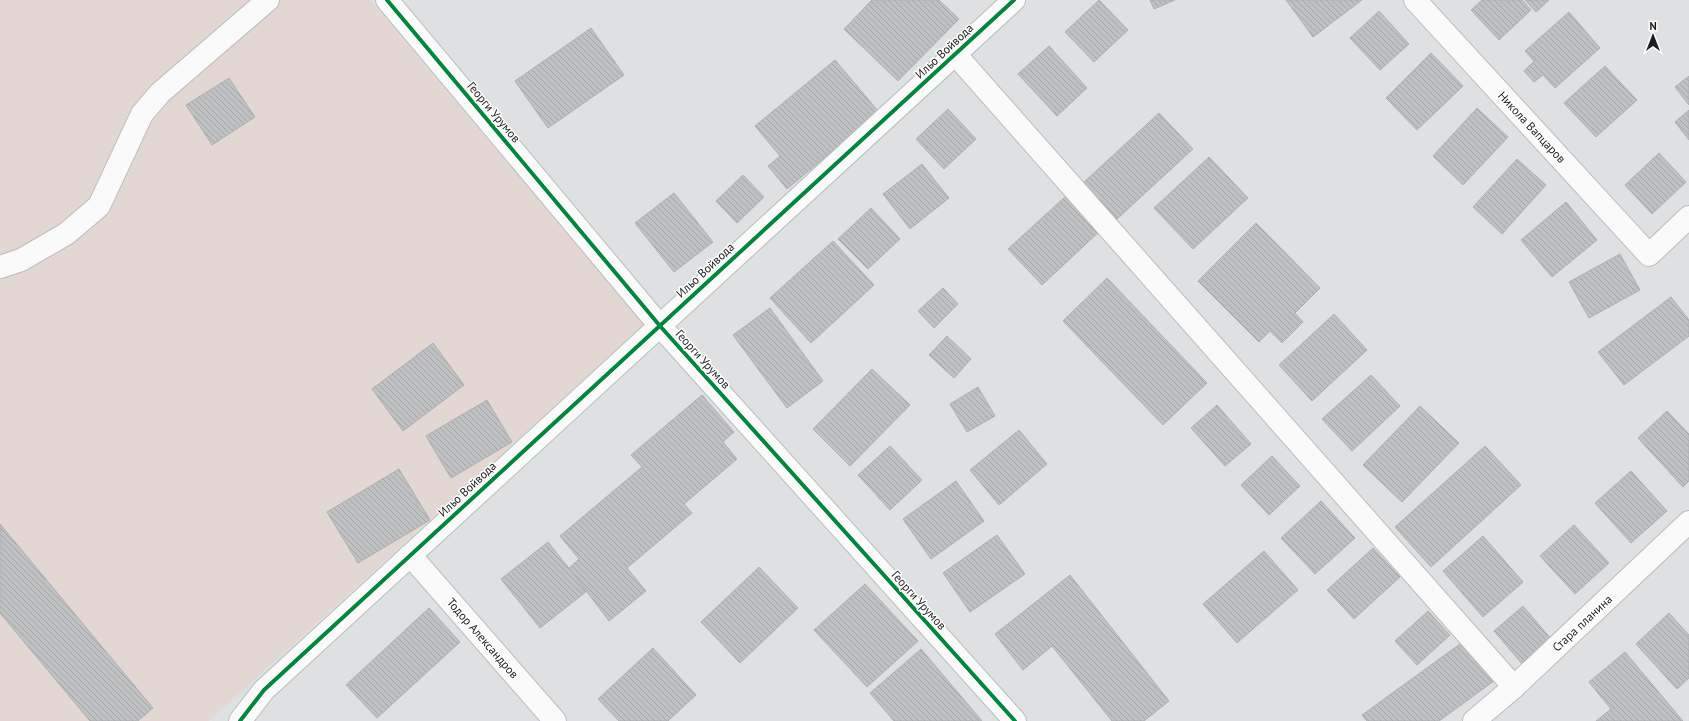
<svg xmlns="http://www.w3.org/2000/svg" width="1689" height="721" viewBox="0 0 1689 721" font-family="'PT Sans',sans-serif">
  <style>
    .industrial { fill: #e3d7d3 }
    .building { fill: url(#building-back-hatch); stroke: #aeb0b1 }
    .lines { fill: none; stroke-linecap: round; stroke-linejoin: round }
    .minor-casing { stroke: #babcbe; stroke-width: 24 }
    .minor { stroke: #fafafb; stroke-width: 22 }
    .cycleway-casing { stroke: #fff; stroke-width: 6 }
    .cycleway { stroke: #00873e; stroke-width: 4 }
    .labels { text-anchor: middle; dominant-baseline: central; stroke-width: 3; stroke-linejoin: round; paint-order: stroke }
    .street-label { font-size: 12px; fill: #1c1d1f; stroke: #fff }
  </style>
  <defs>
    <pattern id="building-back-hatch" width="6" height="6" patternUnits="userSpaceOnUse"><rect width="6" height="6" fill="#bfc0c2"/><path d="M-1 5l2 2M0 0l6 6M5-1l2 2" fill="none" stroke="#a4a5a6"/></pattern>
  </defs>
  <rect width="100%" height="100%" fill="#dee0e2"/>
  <polygon class="industrial" points="0,0 370,0 644,325 209,721 0,721"/>
  <g class="building">
    <polygon points="872,0 939,0 959,19 898,81 844,29"/>
    <polygon points="1099,0 1128,30 1094,62 1065,32"/>
    <polygon points="1150,0 1175,0 1154,9"/>
    <polygon points="1286,0 1362,0 1313,37"/>
    <polygon points="1482,0 1522,0 1531,10 1499,40 1471,10"/>
    <polygon points="1525,0 1549,0 1536,12"/>
    <polygon points="1379,11 1409,44 1380,70 1350,38"/>
    <polygon points="1569,12 1600,48 1555,88 1543,75 1534,82 1524,71 1534,61 1525,51"/>
    <polygon points="591,28 624,75 548,128 515,81"/>
    <polygon points="1049,46 1087,88 1057,116 1018,74"/>
    <polygon points="1431,53 1463,86 1417,130 1386,98"/>
    <polygon points="835,60 879,112 787,189 768,166 780,156 755,126"/>
    <polygon points="1605,66 1637,100 1596,137 1564,103"/>
    <polygon points="1689,76 1689,105 1675,87"/>
    <polygon points="229,78 255,117 212,145 186,105"/>
    <polygon points="1477,108 1508,137 1463,185 1433,156"/>
    <polygon points="948,109 976,139 944,169 916,139"/>
    <polygon points="1689,110 1689,140 1675,122"/>
    <polygon points="1159,113 1193,149 1117,219 1083,183"/>
    <polygon points="1659,153 1686,182 1652,214 1625,185"/>
    <polygon points="1209,157 1248,198 1193,249 1154,208"/>
    <polygon points="1517,159 1546,185 1502,234 1473,207"/>
    <polygon points="922,164 949,198 910,229 883,194"/>
    <polygon points="743,175 764,197 737,223 716,201"/>
    <polygon points="674,193 713,242 674,272 635,223"/>
    <polygon points="1067,195 1100,231 1042,285 1008,249"/>
    <polygon points="1566,202 1597,240 1552,277 1521,240"/>
    <polygon points="871,208 900,239 868,269 838,239"/>
    <polygon points="1256,223 1320,288 1295,313 1303,322 1282,343 1270,331 1259,342 1198,281"/>
    <polygon points="833,241 874,285 811,343 770,298"/>
    <polygon points="1620,254 1640,290 1589,318 1569,282"/>
    <polygon points="1107,278 1207,383 1163,425 1063,321"/>
    <polygon points="943,288 958,304 934,328 918,311"/>
    <polygon points="1671,297 1689,320 1689,336 1624,385 1598,352"/>
    <polygon points="770,308 823,381 787,408 733,335"/>
    <polygon points="1334,314 1367,350 1312,401 1279,365"/>
    <polygon points="947,336 971,359 954,378 929,355"/>
    <polygon points="433,343 464,385 403,431 372,389"/>
    <polygon points="872,369 910,405 850,466 813,429"/>
    <polygon points="1371,375 1400,406 1352,451 1322,419"/>
    <polygon points="978,387 995,416 967,432 950,404"/>
    <polygon points="702,395 734,432 723,442 737,459 684,504 692,513 627,568 646,591 609,621 569,568 579,559 560,536 642,467 631,455"/>
    <polygon points="487,400 512,442 451,478 426,436"/>
    <polygon points="1217,405 1251,444 1225,466 1191,428"/>
    <polygon points="1420,406 1459,443 1402,502 1363,465"/>
    <polygon points="1667,411 1689,434 1689,481 1683,487 1638,438"/>
    <polygon points="1019,430 1047,464 999,505 970,470"/>
    <polygon points="890,446 922,480 890,510 858,475"/>
    <polygon points="1485,446 1521,485 1431,567 1395,527"/>
    <polygon points="1272,456 1300,486 1269,515 1241,485"/>
    <polygon points="399,469 430,520 358,563 327,512"/>
    <polygon points="1631,471 1667,511 1631,543 1595,503"/>
    <polygon points="956,481 984,521 931,559 903,519"/>
    <polygon points="1321,501 1355,538 1315,574 1281,538"/>
    <polygon points="0,524 153,708 138,721 90,721 0,613"/>
    <polygon points="1574,525 1609,563 1575,594 1540,556"/>
    <polygon points="997,535 1025,574 970,612 943,573"/>
    <polygon points="1483,536 1523,582 1483,617 1443,571"/>
    <polygon points="548,542 587,591 540,628 501,579"/>
    <polygon points="1373,548 1400,577 1354,619 1327,590"/>
    <polygon points="1264,551 1298,590 1237,643 1203,604"/>
    <polygon points="759,567 798,608 740,663 701,622"/>
    <polygon points="1070,575 1169,701 1144,721 1112,721 1052,646 1023,670 995,634"/>
    <polygon points="865,584 918,641 867,687 814,630"/>
    <polygon points="1523,606 1552,640 1523,665 1494,631"/>
    <polygon points="429,608 460,642 377,718 346,685"/>
    <polygon points="1428,611 1450,635 1417,665 1395,641"/>
    <polygon points="1669,613 1689,635 1689,678 1677,689 1636,644"/>
    <polygon points="1464,641 1494,681 1439,721 1367,721 1362,715"/>
    <polygon points="653,648 696,695 668,721 619,721 598,699"/>
    <polygon points="921,649 982,721 894,721 870,693"/>
    <polygon points="1625,652 1683,721 1596,721 1611,709 1589,682"/>
  </g>
  <g class="lines">
    <defs>
      <g id="minor">
        <polyline points="387,0 660,326 1015,721"/>
        <polyline points="1415,0 1649,255 1689,217"/>
        <polyline points="955,54 1514,687"/>
        <polyline points="0,267 21,260 66,234 99,206 142,114 160,93 268,0"/>
        <polyline points="410,555 555,721"/>
        <polyline points="240,721 264,690 1014,0"/>
        <polyline points="1474,721 1514,687 1689,522"/>
      </g>
    </defs>
    <use href="#minor" class="minor-casing"/>
    <use href="#minor" class="minor"/>
    <defs>
      <g id="cycleway">
        <polyline points="387,0 660,326 1015,721"/>
        <polyline points="240,721 264,690 1014,0"/>
      </g>
    </defs>
    <use href="#cycleway" class="cycleway-casing"/>
    <use href="#cycleway" class="cycleway"/>
  </g>
  <g class="labels">
    <g class="street-label">
      <text transform="translate(944 51) rotate(-43)">Ильо Войвода</text>
      <text transform="translate(494 112) rotate(50)">Георги Урумов</text>
      <text transform="translate(1532 127) rotate(47)">Никола Вапцаров</text>
      <text transform="translate(705 270) rotate(-43)">Ильо Войвода</text>
      <text transform="translate(703 359) rotate(48)">Георги Урумов</text>
      <text transform="translate(467 489) rotate(-43)">Ильо Войвода</text>
      <text transform="translate(919 600) rotate(48)">Георги Урумов</text>
      <text transform="translate(1582 623) rotate(-43)">Стара планина</text>
      <text transform="translate(483 638) rotate(49)">Тодор Александров</text>
    </g>
  </g>
  <g transform="translate(1653 36)" stroke="#ffffff" stroke-width="3" paint-order="stroke">
  <path d="M0-3L7 15L0 10L-7 15Z" fill="#1c1d1f"/>
  <text y="-6" font-size="11" font-weight="bold" text-anchor="middle" fill="#1c1d1f">N</text>
  </g>
</svg>
